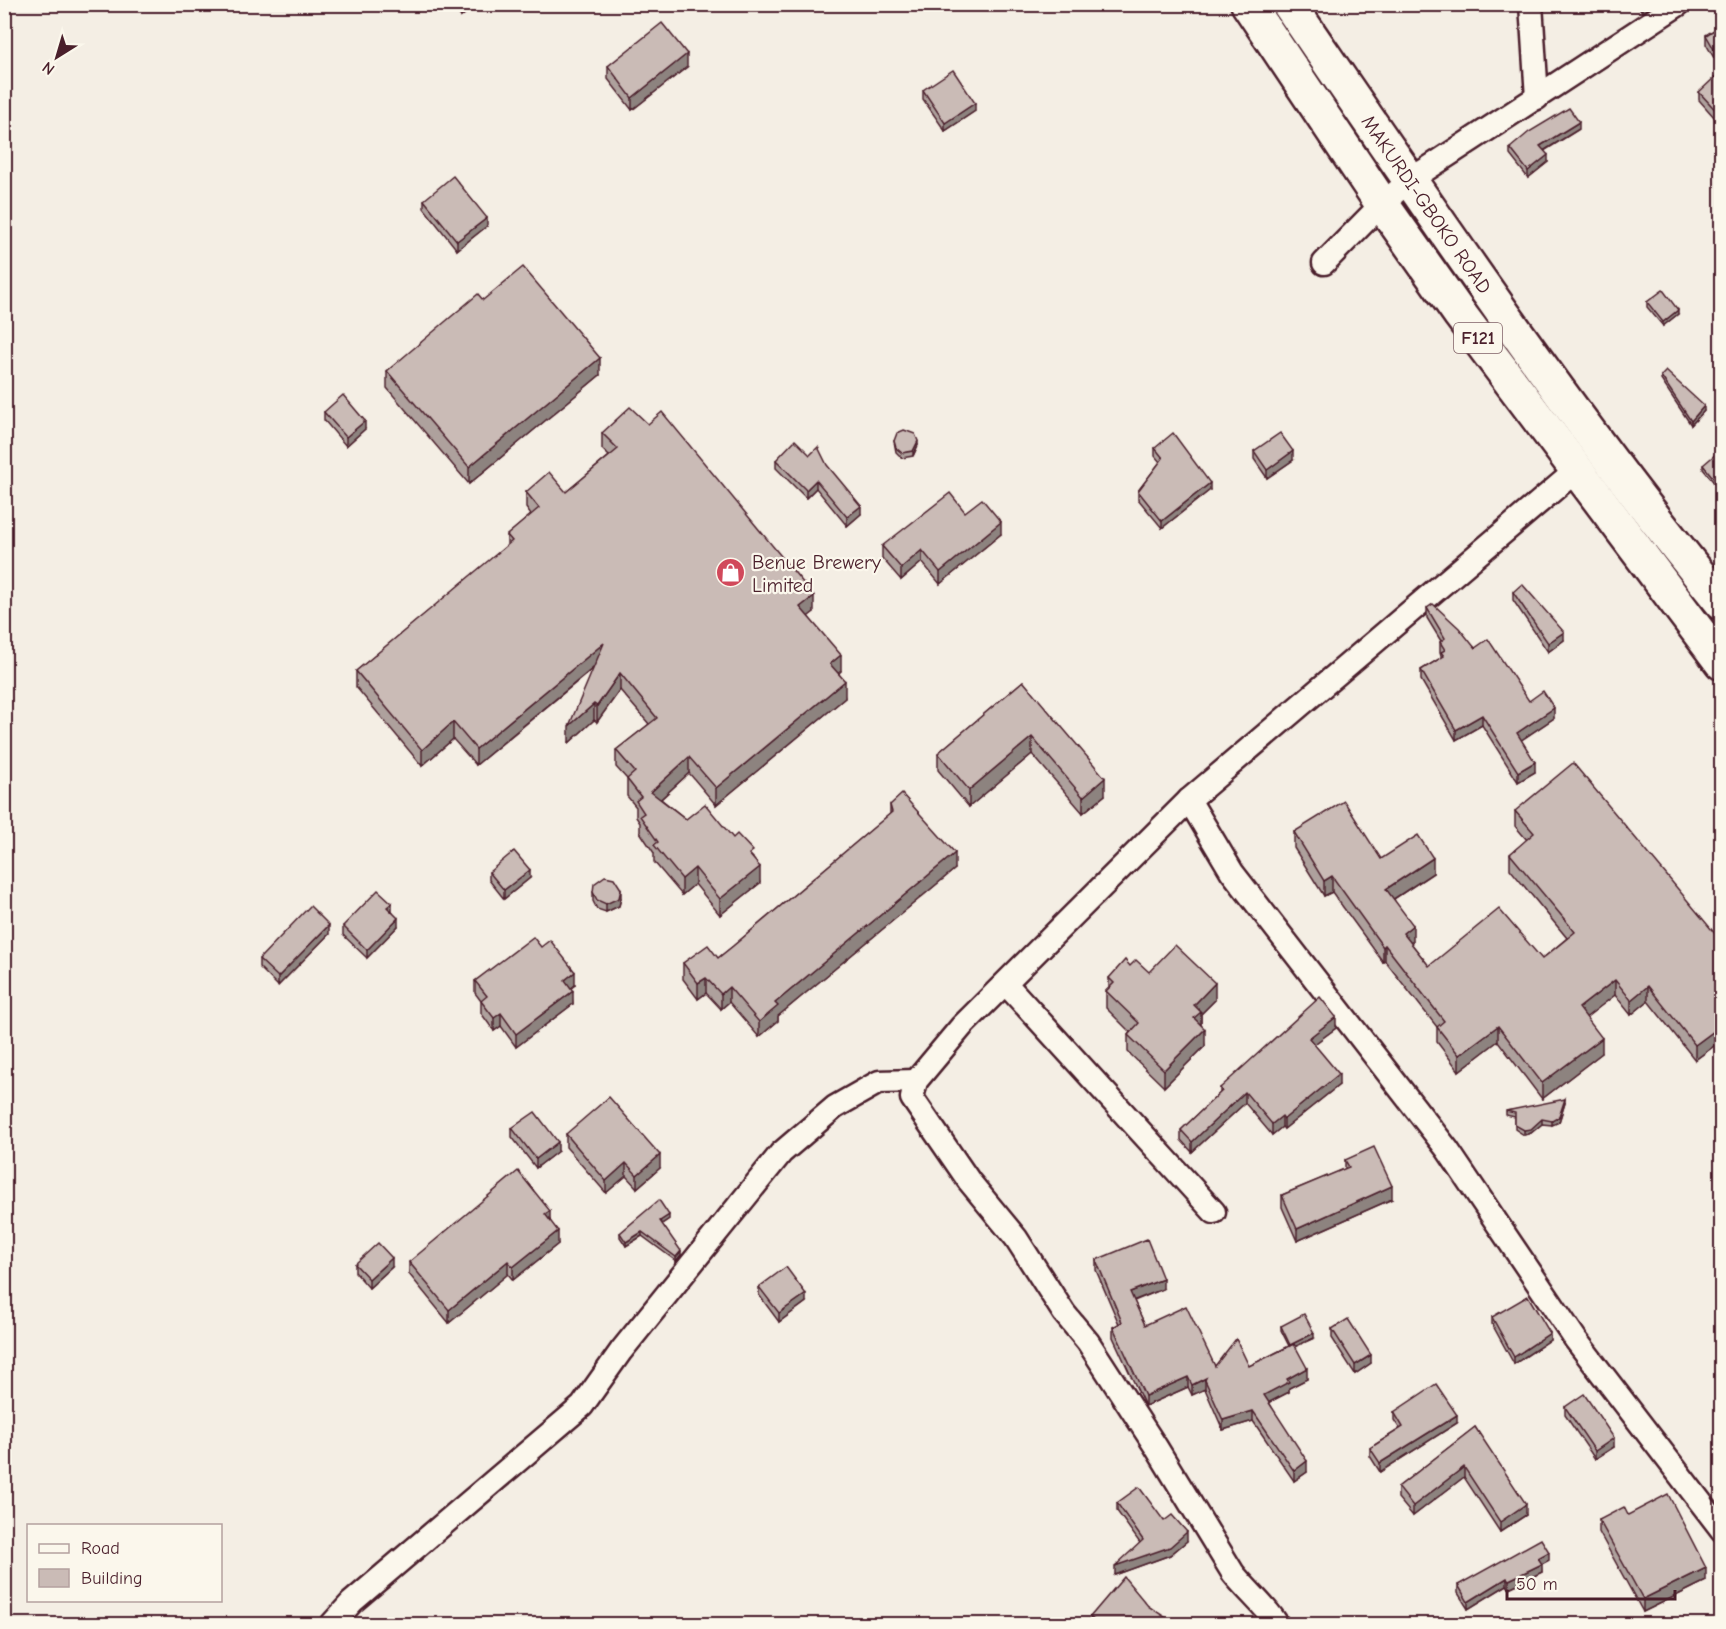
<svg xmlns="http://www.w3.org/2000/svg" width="1726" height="1629" viewBox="0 0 1726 1629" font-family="'Comic Neue',sans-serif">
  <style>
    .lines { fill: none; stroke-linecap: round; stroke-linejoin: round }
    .minor-casing { stroke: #4a1f2b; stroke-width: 27 }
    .primary-casing { stroke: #4a1f2b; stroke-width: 38 }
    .minor { stroke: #fbf7ec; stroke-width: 22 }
    .primary { stroke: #fbf7ec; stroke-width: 33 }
    .wall { fill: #aea19d; stroke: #4a1f2b; stroke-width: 1.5 }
    .shaded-wall { fill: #8d837f; stroke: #4a1f2b; stroke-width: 1.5 }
    .building { fill: #cabbb6; stroke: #4a1f2b; stroke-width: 1.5 }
    .labels { text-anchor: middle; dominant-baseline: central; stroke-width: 4.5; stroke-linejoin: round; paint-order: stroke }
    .shield { fill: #fbf7ec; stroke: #7f6065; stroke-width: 1.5 }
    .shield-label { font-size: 18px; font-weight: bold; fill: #4a1f2b }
    .street-label { font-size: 20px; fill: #4a1f2b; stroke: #fbf7ec }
    .poi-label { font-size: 20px; fill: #4a1f2b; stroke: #fbf7ec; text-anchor: start }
  </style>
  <rect width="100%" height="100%" fill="#f4eee4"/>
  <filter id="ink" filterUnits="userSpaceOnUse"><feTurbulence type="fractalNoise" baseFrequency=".0167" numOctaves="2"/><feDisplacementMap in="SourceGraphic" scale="12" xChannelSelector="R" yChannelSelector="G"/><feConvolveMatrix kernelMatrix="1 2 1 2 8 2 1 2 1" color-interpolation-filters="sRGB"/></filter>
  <g filter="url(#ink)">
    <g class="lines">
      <defs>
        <g id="minor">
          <polyline points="1531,4 1537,98"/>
          <polyline points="1324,263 1382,204 1410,180 1679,4"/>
          <polyline points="1189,800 1232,872 1447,1149 1576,1340 1722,1530"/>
          <polyline points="1006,984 1214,1212"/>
          <polyline points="332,1624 352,1602 582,1406 621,1351 781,1153 835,1107 879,1082 916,1081"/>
          <path d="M1277 1624C1265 1605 1247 1591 1233 1573L1156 1447 1088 1342 1064 1313 1016 1238 969 1181 912 1098 916 1081 962 1026 1189 800 1578 469"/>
        </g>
        <g id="primary">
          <polyline points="1248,4 1382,204 1459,313 1722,663"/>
          <path id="s1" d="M1289 4C1428 207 1566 412 1722 603"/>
        </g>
      </defs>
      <use href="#minor" class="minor-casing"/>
      <use href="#primary" class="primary-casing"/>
      <use href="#minor" class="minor"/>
      <use href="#primary" class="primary"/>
    </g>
    <g class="wall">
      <polygon points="450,4 476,4 461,17"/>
      <polygon points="1637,4 1654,4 1642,12"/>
      <polygon points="1722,25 1722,54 1714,58 1706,44 1706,35"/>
      <polygon points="608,66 687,67 632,110 608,79"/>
      <polygon points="1722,82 1722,126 1699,100 1699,92"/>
      <polygon points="923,90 975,111 945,131 923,99"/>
      <polygon points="1579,129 1544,151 1548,162 1528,178 1510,155 1510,148"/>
      <polygon points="424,200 487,226 457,250 424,208"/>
      <polygon points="483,300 600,375 469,484 387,388 387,371"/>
      <polygon points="1647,302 1678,314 1663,326 1647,307"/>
      <polygon points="1661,376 1704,411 1691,425 1661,380"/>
      <polygon points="324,412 365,429 346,446 324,420"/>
      <polygon points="602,433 814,612 808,616 841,671 839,673 845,698 716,805 689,773 661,799 686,819 733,838 753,858 760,883 720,915 695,884 682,895 654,862 654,853 640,832 640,823 636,817 636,807 627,796 627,779 616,767 616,750 649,724 620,690 597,722 594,720 569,743 594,668 476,765 453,739 422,766 356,687 356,671 507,546 507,535 531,515 526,508 526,492 566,492 609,456 602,449"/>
      <polygon points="894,441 918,445 913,456 902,458 896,452"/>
      <polygon points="1155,448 1210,490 1162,528 1138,499 1138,491 1160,462 1155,456"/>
      <polygon points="1254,451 1293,460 1267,478 1254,459"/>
      <polygon points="810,455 861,514 847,526 816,488 806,498 776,468 776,460"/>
      <polygon points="1722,459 1722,481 1716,485 1703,469 1703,465"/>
      <polygon points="965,512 1001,534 940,584 922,562 901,580 882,558 882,546"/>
      <polygon points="1513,592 1564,640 1548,652 1513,600"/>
      <polygon points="1427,608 1475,648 1529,701 1554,718 1521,740 1535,772 1518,782 1482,725 1456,740 1421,680 1421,670 1441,658 1441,655 1440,652 1440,642 1441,641 1427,618"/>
      <polygon points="1023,681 1105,795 1083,813 1032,754 969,807 938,770 938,753"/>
      <polygon points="890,805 955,869 778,1016 778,1021 759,1037 729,1002 721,1009 706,993 698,999 683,979 683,963 718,958 733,946 890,814"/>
      <polygon points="1515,811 1722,942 1722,1040 1695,1060 1648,1001 1631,1015 1615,995 1586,1017 1602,1053 1542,1099 1498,1041 1459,1071 1437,1042 1437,1027 1385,961 1383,962 1332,892 1324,896 1294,848 1294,832 1381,859 1433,873 1394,899 1413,941 1410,942 1429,966 1542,959 1567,938 1510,869 1510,854 1527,840 1515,826"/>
      <polygon points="489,872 530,878 504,899 489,880"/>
      <polygon points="593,892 621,898 619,906 606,912 597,909 593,901"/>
      <polygon points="392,911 398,926 367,958 343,935 343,926"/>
      <polygon points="329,934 278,986 259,967 259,959"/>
      <polygon points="541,947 575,985 571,988 573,1004 516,1047 501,1026 494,1031 481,1013 481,1001 475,993 475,981"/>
      <polygon points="1130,966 1149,972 1215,1000 1201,1014 1201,1025 1205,1046 1164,1087 1128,1052 1128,1035 1130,1032 1106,1008 1106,991 1109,988 1109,978"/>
      <polygon points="1336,1028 1314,1044 1339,1085 1284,1129 1282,1127 1272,1135 1245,1103 1192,1152 1181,1140 1181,1130 1220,1093 1220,1088"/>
      <polygon points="1565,1103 1559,1122 1552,1125 1542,1124 1531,1133 1524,1135 1515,1129 1515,1117 1506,1115 1506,1111"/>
      <polygon points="512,1128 558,1151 536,1168 512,1137"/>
      <polygon points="566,1134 660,1168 637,1188 626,1176 606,1193 566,1147"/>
      <polygon points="1345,1160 1392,1199 1297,1241 1282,1207 1282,1195 1345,1169"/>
      <polygon points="669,1219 662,1224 681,1255 676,1261 642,1236 626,1246 620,1237 620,1233"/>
      <polygon points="550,1220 558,1244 513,1280 508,1274 449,1323 409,1274 409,1262"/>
      <polygon points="1096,1260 1163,1289 1134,1301 1145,1325 1215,1366 1249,1366 1289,1346 1281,1330 1281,1326 1314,1338 1295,1346 1307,1379 1289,1388 1289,1392 1269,1402 1307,1472 1294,1481 1253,1421 1223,1430 1205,1389 1192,1395 1188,1387 1145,1406 1113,1337 1113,1327 1119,1324 1096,1270"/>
      <polygon points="355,1264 392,1267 369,1288 355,1272"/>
      <polygon points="759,1287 806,1302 779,1322 759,1295"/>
      <polygon points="1492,1317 1550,1340 1514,1364 1492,1324"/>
      <polygon points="1332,1329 1371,1363 1355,1374 1332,1338"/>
      <polygon points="1565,1407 1614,1447 1595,1459 1565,1415"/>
      <polygon points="1394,1412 1457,1423 1380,1472 1370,1456 1370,1448 1400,1429 1394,1420"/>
      <polygon points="1475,1427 1526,1515 1500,1532 1464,1477 1413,1516 1398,1498 1398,1487"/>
      <polygon points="1117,1503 1187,1541 1170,1555 1115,1575 1140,1543 1117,1511"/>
      <polygon points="1628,1515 1706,1581 1643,1612 1599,1532 1599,1520"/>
      <polygon points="1549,1560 1541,1564 1542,1572 1509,1588 1507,1585 1468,1609 1458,1593 1458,1585"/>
      <polygon points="1148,1606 1171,1624 1090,1624 1090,1617"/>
    </g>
    <g class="shaded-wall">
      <polygon points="461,4 476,4 461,17"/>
      <polygon points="1642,4 1654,4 1642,12"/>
      <polygon points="1722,45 1722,54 1714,58 1714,49"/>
      <polygon points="687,54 687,67 632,110 632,98"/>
      <polygon points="975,103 975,111 945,131 945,123"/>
      <polygon points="1579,122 1579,129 1540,153 1540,146"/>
      <polygon points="1548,155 1548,162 1528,178 1528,171"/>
      <polygon points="487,218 487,226 457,250 457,241"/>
      <polygon points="1678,310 1678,314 1663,326 1663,322"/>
      <polygon points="600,358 600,375 469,484 469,467"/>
      <polygon points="1704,406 1704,411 1691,425 1691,421"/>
      <polygon points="365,421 365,429 346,446 346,437"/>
      <polygon points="918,441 918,445 913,456 913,451"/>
      <polygon points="1293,451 1293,460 1267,478 1267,470"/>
      <polygon points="1722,476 1722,481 1716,485 1716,481"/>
      <polygon points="816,480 816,488 806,498 806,490"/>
      <polygon points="1210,483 1210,490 1162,528 1162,521"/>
      <polygon points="861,506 861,514 847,526 847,517"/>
      <polygon points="1001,522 1001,534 940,584 940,572"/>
      <polygon points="922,550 922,562 901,580 901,568"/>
      <polygon points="814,596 814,612 800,623 800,607"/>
      <polygon points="1564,632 1564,640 1548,652 1548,643"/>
      <polygon points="604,643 604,659 476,765 476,749"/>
      <polygon points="841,655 841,671 830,680 830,664"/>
      <polygon points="620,673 620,690 597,722 597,706"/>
      <polygon points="845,681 845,698 716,805 716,788"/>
      <polygon points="594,704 594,720 569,743 569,726"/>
      <polygon points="1554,708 1554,718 1517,743 1517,733"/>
      <polygon points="1482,715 1482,725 1456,740 1456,730"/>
      <polygon points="453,722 453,739 422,766 422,750"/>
      <polygon points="1032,737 1032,754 969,807 969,790"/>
      <polygon points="689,757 689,773 651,808 651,792"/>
      <polygon points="1535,762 1535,772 1518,782 1518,772"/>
      <polygon points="1105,778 1105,795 1083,813 1083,797"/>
      <polygon points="955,853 955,869 778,1016 778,1021 759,1037 759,1022 775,1003"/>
      <polygon points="1433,858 1433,873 1386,904 1386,889"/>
      <polygon points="760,867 760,883 720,915 720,899"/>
      <polygon points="695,868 695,884 682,895 682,879"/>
      <polygon points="530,870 530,878 504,899 504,890"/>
      <polygon points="1332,876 1332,892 1324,896 1324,881"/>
      <polygon points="621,889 621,898 619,906 606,912 606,904"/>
      <polygon points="392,903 392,911 387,907"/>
      <polygon points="398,918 398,926 367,958 367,950"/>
      <polygon points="329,925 329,934 278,986 278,977"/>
      <polygon points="1413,925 1413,941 1403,948 1403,933"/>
      <polygon points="1385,945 1385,961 1383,962 1383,947"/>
      <polygon points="575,972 575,985 565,993 565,980"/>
      <polygon points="706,978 706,993 698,999 698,983"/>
      <polygon points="1615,980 1615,995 1579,1023 1579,1008"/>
      <polygon points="1215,983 1215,1000 1201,1014 1201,1028 1194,1035 1194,1005"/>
      <polygon points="1648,986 1648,1001 1631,1015 1631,1000"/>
      <polygon points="729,987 729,1002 721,1009 721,994"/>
      <polygon points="573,991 573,1004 516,1047 516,1034"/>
      <polygon points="501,1013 501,1026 494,1031 494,1018"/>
      <polygon points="1336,1017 1336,1028 1309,1048 1309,1038"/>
      <polygon points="1722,1025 1722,1040 1695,1060 1695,1045"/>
      <polygon points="1498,1026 1498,1041 1459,1071 1459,1055"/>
      <polygon points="1205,1029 1205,1046 1164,1087 1164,1070"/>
      <polygon points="1602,1038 1602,1053 1542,1099 1542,1083"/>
      <polygon points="1339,1074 1339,1085 1284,1129 1284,1119"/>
      <polygon points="1245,1092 1245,1103 1192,1152 1192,1142"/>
      <polygon points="1565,1099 1565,1103 1559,1122 1552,1125 1552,1121"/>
      <polygon points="1282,1116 1282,1127 1272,1135 1272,1124"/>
      <polygon points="1542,1119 1542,1124 1531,1133 1524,1135 1524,1130"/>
      <polygon points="558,1142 558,1151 536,1168 536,1159"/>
      <polygon points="660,1155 660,1168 637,1188 637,1175"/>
      <polygon points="626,1163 626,1176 606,1193 606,1181"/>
      <polygon points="1392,1186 1392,1199 1297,1241 1297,1229"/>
      <polygon points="550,1211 550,1223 545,1214"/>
      <polygon points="669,1215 669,1219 660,1225 660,1221"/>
      <polygon points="558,1231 558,1244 513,1280 513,1267"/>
      <polygon points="642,1232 642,1236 626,1246 626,1242"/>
      <polygon points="681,1251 681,1255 676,1261 676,1257"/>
      <polygon points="392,1258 392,1267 369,1288 369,1279"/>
      <polygon points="508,1261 508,1274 449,1323 449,1310"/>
      <polygon points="1163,1279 1163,1289 1130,1302 1130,1292"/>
      <polygon points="806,1294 806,1302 779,1322 779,1313"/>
      <polygon points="1314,1333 1314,1338 1290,1349 1290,1345"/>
      <polygon points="1550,1333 1550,1340 1514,1364 1514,1357"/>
      <polygon points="1371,1355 1371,1363 1355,1374 1355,1365"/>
      <polygon points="1307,1368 1307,1379 1289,1388 1289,1392 1264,1405 1264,1395 1287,1379"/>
      <polygon points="1188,1377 1188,1387 1145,1406 1145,1396"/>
      <polygon points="1206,1378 1205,1380 1205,1389 1192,1395 1192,1385"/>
      <polygon points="1253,1411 1253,1421 1223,1430 1223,1420"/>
      <polygon points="1457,1415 1457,1423 1380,1472 1380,1463"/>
      <polygon points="1614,1438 1614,1447 1595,1459 1595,1451"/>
      <polygon points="1307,1461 1307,1472 1294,1481 1294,1471"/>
      <polygon points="1464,1467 1464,1477 1413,1516 1413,1506"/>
      <polygon points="1526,1504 1526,1515 1500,1532 1500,1522"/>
      <polygon points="1187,1532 1187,1541 1170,1555 1115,1575 1115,1566"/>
      <polygon points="1549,1552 1549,1560 1538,1566 1538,1558"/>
      <polygon points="1542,1564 1542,1572 1509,1588 1509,1580"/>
      <polygon points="1706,1568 1706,1581 1643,1612 1643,1599"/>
      <polygon points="1507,1578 1507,1585 1468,1609 1468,1602"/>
    </g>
    <g class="building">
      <polygon points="662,23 687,54 632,98 608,66"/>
      <polygon points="1722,25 1722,45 1714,49 1706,35"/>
      <polygon points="953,70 975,103 945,123 923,90"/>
      <polygon points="1716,76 1722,82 1722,117 1699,92"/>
      <polygon points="1569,108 1579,122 1540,146 1548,155 1528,171 1510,148 1529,132"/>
      <polygon points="453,176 487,218 457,241 424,200"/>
      <polygon points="523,267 600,358 469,467 387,371 478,294 483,300"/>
      <polygon points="1663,290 1678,310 1663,322 1647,302"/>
      <polygon points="1666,371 1704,406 1691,421 1661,376"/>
      <polygon points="343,395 365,421 346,437 324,412"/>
      <polygon points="630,407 648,424 662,412 814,596 800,607 841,655 830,664 845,681 716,788 689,757 651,792 686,819 705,804 733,838 737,834 753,851 749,854 760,867 720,899 695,868 682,879 654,845 658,842 640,816 644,813 636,801 641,797 627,779 635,772 616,750 657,718 620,673 597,706 594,704 569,726 604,643 476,749 453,722 422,750 356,671 512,541 507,535 539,508 526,492 549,472 566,492 618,449 602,433"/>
      <polygon points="904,430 915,434 918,441 913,451 902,453 896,448 894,441 897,433"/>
      <polygon points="1173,433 1210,483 1162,521 1138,491 1163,458 1155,448"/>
      <polygon points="1280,433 1293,451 1267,470 1254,451"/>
      <polygon points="795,440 810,455 818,447 827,465 861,506 847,517 816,480 806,490 776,460"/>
      <polygon points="1717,453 1722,459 1722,476 1716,481 1703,465"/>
      <polygon points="950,493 965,512 982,499 1001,522 940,572 922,550 901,568 882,546"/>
      <polygon points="1522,584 1564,632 1548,643 1513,592"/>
      <polygon points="1433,604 1459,628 1475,648 1488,639 1529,701 1543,691 1554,708 1517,733 1535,762 1518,772 1482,715 1456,730 1421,670 1444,656 1441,652 1445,650 1440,642 1445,638 1427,608"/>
      <polygon points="1023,681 1105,778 1083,797 1032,737 969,790 938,753"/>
      <polygon points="1573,763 1722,942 1722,1025 1695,1045 1648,986 1631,1000 1615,980 1579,1008 1602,1038 1542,1083 1498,1026 1459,1055 1437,1027 1444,1021 1385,945 1383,947 1332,876 1324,881 1294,832 1344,801 1381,859 1418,835 1433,858 1386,889 1413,925 1403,933 1429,966 1499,909 1542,959 1575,932 1510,854 1534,833 1515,811"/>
      <polygon points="902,794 955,853 775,1003 778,1006 759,1022 729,987 721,994 706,978 698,983 683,963 708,945 718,958 733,946 892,812 890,805"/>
      <polygon points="514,851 530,870 504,890 489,872"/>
      <polygon points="605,876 614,878 621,889 619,898 606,904 597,900 593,892 594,884"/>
      <polygon points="378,890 392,903 387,907 398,918 367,950 343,926"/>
      <polygon points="310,906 329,925 278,977 259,959"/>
      <polygon points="533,937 541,947 550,940 575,972 565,980 573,991 516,1034 501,1013 494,1018 481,1001 487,996 475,981"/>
      <polygon points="1175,945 1215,983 1194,1005 1201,1012 1194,1018 1205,1029 1164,1070 1128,1035 1139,1023 1106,991 1114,983 1109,978 1125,960 1130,966 1136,960 1149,972"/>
      <polygon points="1320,997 1336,1017 1309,1038 1339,1074 1284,1119 1282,1116 1272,1124 1245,1092 1192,1142 1181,1130 1222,1091 1220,1088"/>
      <polygon points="609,1097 660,1155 637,1175 626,1163 606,1181 566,1134"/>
      <polygon points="1565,1099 1559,1117 1552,1121 1542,1119 1531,1129 1524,1130 1515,1125 1515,1113 1506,1111"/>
      <polygon points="535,1112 558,1142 536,1159 512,1128"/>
      <polygon points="1374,1147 1392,1186 1297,1229 1282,1195 1349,1167 1345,1160"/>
      <polygon points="518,1171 550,1211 545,1214 558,1231 513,1267 508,1261 449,1310 409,1262"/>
      <polygon points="659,1200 669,1215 660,1221 681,1251 676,1257 642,1232 626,1242 620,1233"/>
      <polygon points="1147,1239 1163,1279 1130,1292 1145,1325 1186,1306 1215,1366 1236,1339 1249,1366 1294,1344 1307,1368 1287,1379 1289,1382 1264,1395 1307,1461 1294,1471 1253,1411 1223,1420 1205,1380 1206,1378 1192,1385 1188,1377 1145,1396 1113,1327 1122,1322 1096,1260"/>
      <polygon points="378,1243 392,1258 369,1279 355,1264"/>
      <polygon points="786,1267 806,1294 779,1313 759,1287"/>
      <polygon points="1528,1296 1550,1333 1514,1357 1492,1317"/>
      <polygon points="1304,1314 1314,1333 1290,1345 1281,1326"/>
      <polygon points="1348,1319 1371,1355 1355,1365 1332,1329"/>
      <polygon points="1436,1384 1457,1415 1380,1463 1370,1448 1403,1427 1394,1412"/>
      <polygon points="1584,1394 1614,1438 1595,1451 1565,1407"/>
      <polygon points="1475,1427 1526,1504 1500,1522 1464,1467 1413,1506 1398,1487"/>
      <polygon points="1139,1487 1164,1521 1172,1515 1187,1532 1170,1547 1115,1566 1143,1540 1117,1503"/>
      <polygon points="1668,1494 1706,1568 1643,1599 1599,1520 1624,1507 1628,1515"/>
      <polygon points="1541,1539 1549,1552 1538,1558 1542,1564 1509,1580 1507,1578 1468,1602 1458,1585"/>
      <polygon points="1124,1577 1148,1606 1171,1621 1168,1624 1130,1624 1126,1621 1123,1624 1099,1624 1090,1617"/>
    </g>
  </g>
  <defs>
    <symbol id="shop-disc" viewBox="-11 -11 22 22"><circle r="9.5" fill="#d1495b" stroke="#fbf7ec"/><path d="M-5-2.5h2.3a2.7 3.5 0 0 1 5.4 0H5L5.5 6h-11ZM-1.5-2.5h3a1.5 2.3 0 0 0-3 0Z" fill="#fff"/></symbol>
  </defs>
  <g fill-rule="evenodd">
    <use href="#shop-disc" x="714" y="556" width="33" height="33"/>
  </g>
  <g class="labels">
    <rect class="shield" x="1454" y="323" width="48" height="30" rx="4.5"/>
    <g class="shield-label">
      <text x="1478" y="338">F121</text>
    </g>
    <g class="street-label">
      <text stroke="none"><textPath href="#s1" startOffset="243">MAKURDI-GBOKO ROAD</textPath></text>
    </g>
    <g class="poi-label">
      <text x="752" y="562">Benue Brewery<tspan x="752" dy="23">Limited</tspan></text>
    </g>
  </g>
  <rect width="1726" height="1629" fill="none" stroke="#fbf7ec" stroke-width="24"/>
  <rect x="12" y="12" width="1702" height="1605" fill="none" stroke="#4a1f2b" stroke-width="2" filter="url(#ink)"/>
  <rect x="27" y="1524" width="195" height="78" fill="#fbf7ec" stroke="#b4a19f" stroke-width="1.5"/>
  <rect x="39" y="1544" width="30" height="9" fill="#fbf7ec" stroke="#b4a19f" stroke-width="1.5"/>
  <text x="81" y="1554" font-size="18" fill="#4a1f2b">Road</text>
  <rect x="39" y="1569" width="30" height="18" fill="#cabbb6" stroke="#b4a19f" stroke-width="1.5"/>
  <text x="81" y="1584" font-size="18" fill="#4a1f2b">Building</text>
  <g transform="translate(57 57) rotate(217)" stroke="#fbf7ec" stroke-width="4.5" paint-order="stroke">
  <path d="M0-4.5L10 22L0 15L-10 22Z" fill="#4a1f2b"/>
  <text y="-9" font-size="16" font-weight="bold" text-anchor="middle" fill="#4a1f2b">N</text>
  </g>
  <path d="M1507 1590v9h168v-9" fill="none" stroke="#4a1f2b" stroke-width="3"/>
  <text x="1516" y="1590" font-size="18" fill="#4a1f2b" stroke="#fbf7ec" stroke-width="4.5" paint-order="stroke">50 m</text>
</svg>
